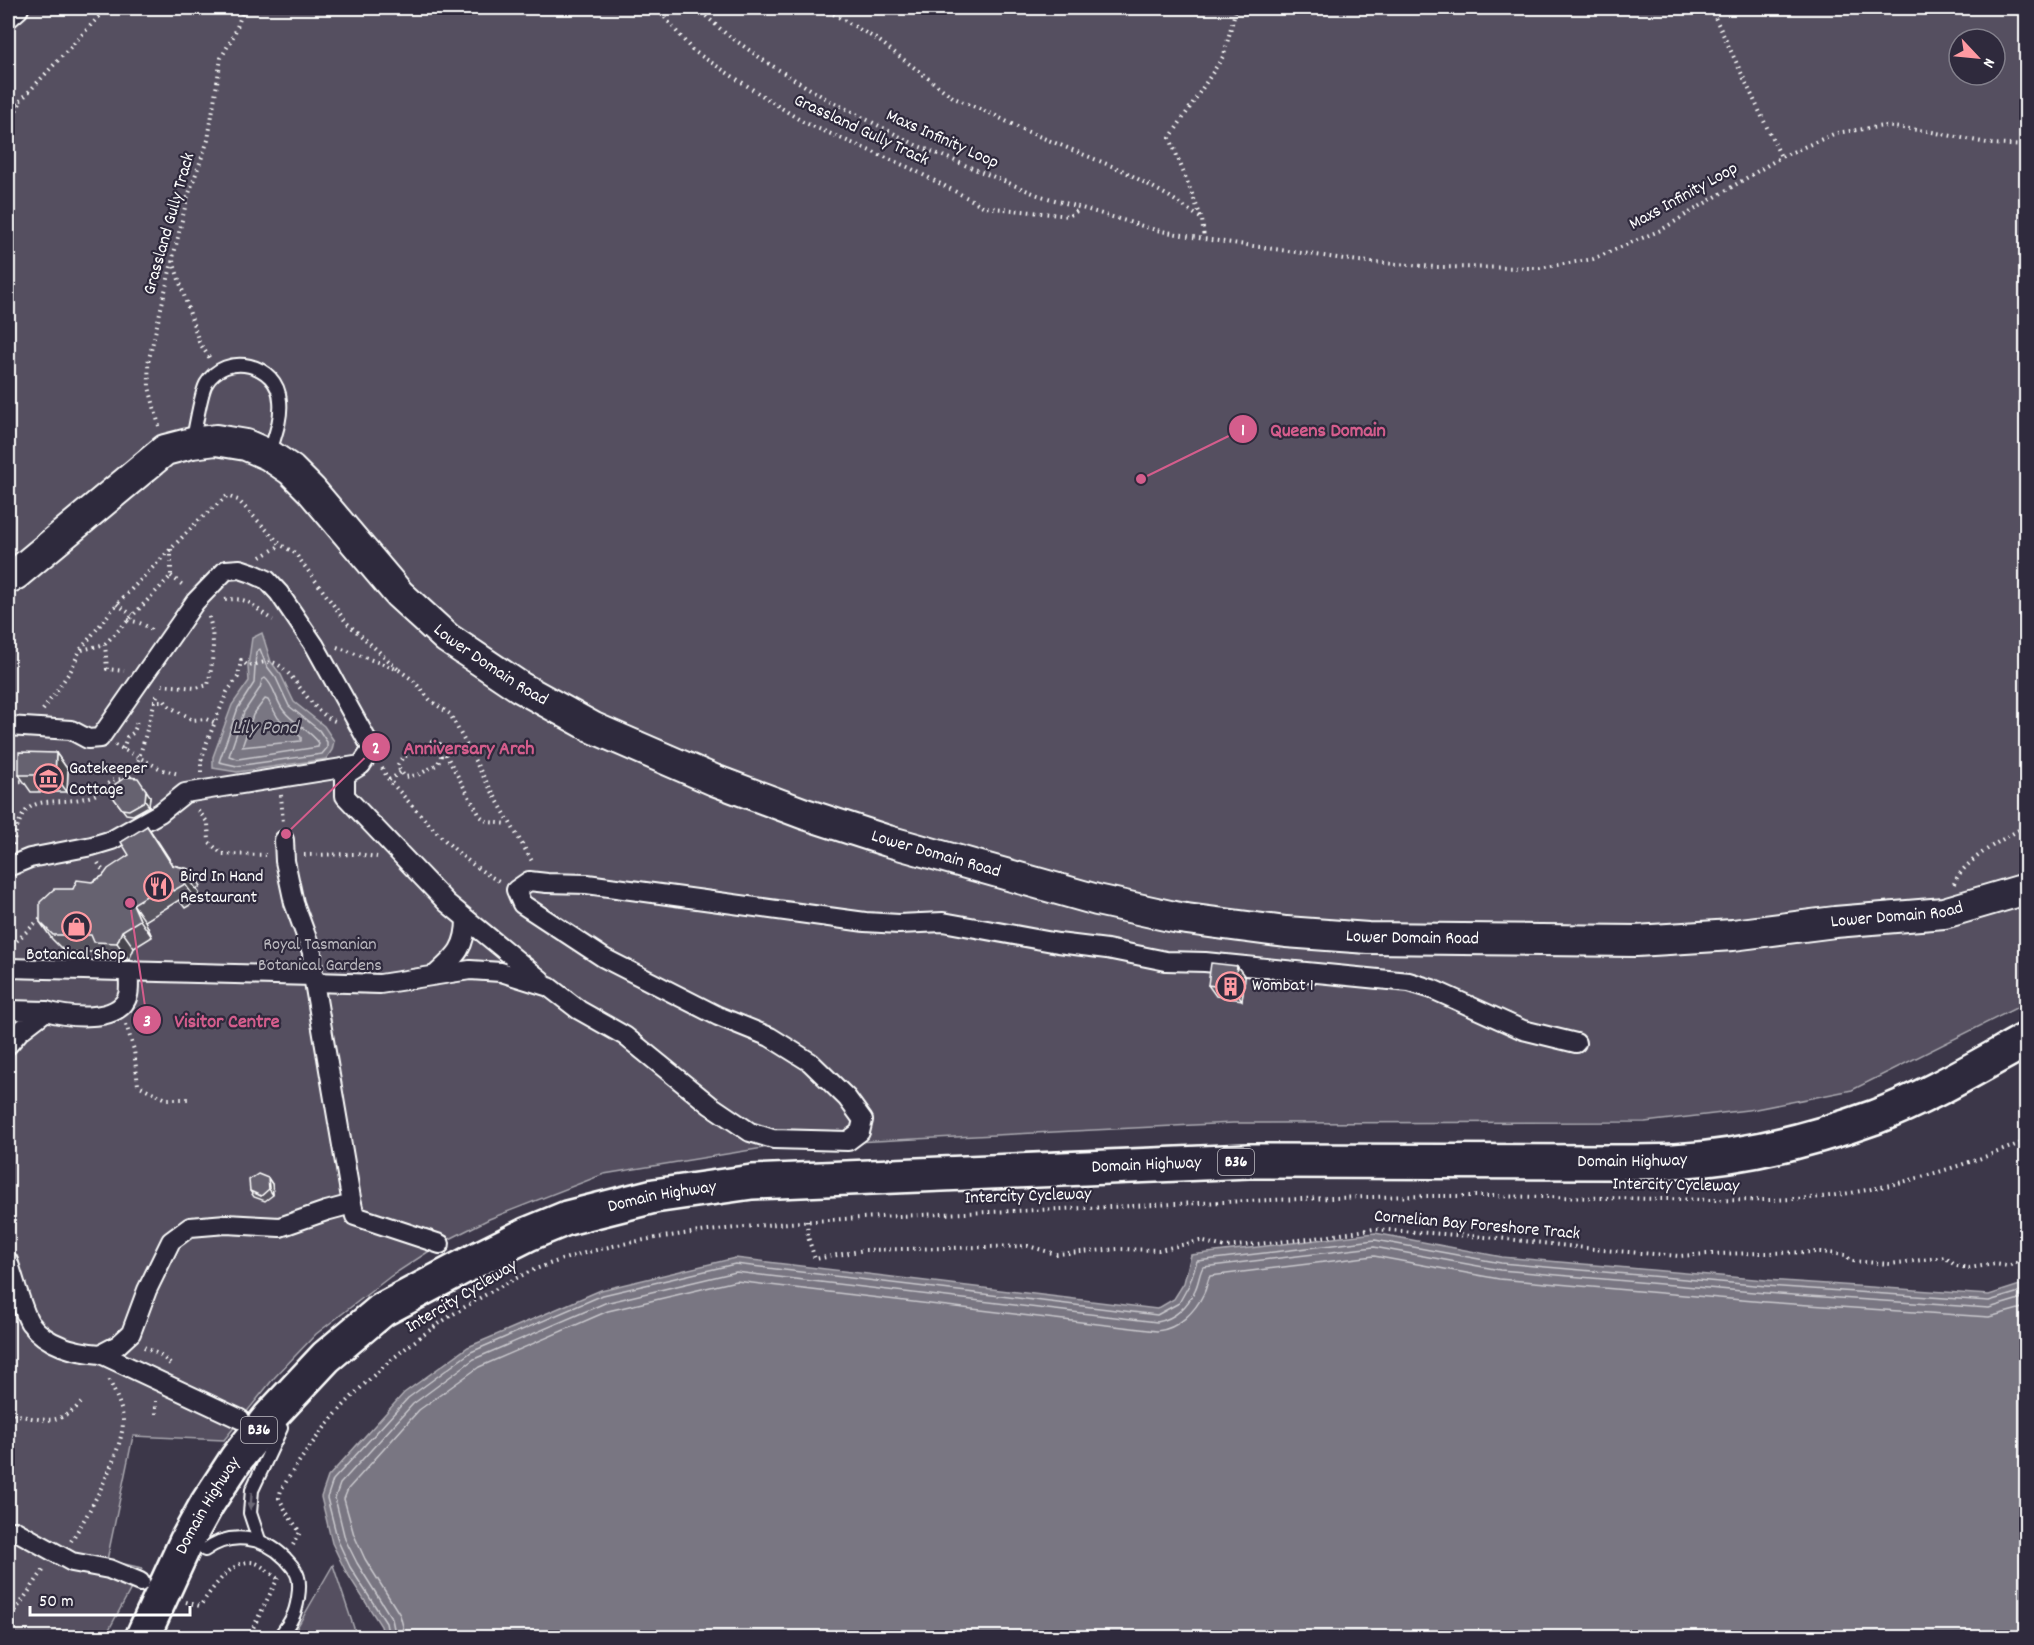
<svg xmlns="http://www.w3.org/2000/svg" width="2034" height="1645" viewBox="0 0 2034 1645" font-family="Dekko,sans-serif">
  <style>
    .green { fill: #555060; stroke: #aaa8b0; stroke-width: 1.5; fill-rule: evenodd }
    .water { fill: #797682; stroke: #afadb4; stroke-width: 1.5 }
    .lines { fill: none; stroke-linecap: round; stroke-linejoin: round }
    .shore { stroke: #c9c8cd; stroke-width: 1.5 }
    .service-casing { stroke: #fff; stroke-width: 16 }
    .pedestrian-casing { stroke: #fff; stroke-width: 22 }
    .minor-casing { stroke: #fff; stroke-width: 28 }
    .tertiary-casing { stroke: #fff; stroke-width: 34 }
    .primary-casing { stroke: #fff; stroke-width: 38 }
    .path { stroke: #fff; stroke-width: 4; stroke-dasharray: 1.5 4.5; stroke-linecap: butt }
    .service { stroke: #2f2a3d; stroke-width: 12 }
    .pedestrian { stroke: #2f2a3d; stroke-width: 18 }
    .minor { stroke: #2f2a3d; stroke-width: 24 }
    .tertiary { stroke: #2f2a3d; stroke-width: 30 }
    .primary { stroke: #2f2a3d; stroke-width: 33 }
    .wall { fill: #585460; stroke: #fff; stroke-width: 1.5 }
    .shaded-wall { fill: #47454e; stroke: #fff; stroke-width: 1.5 }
    .building { fill: #666270; stroke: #fff; stroke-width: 1.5 }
    .oneway { fill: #6d6a77 }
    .labels { text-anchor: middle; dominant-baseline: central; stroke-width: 4.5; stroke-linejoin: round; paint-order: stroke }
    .shield { fill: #2f2a3d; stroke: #c1bfc5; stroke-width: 1.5 }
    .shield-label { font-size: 16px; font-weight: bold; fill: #fff }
    .street-label { font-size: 18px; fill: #fff; stroke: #2f2a3d }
    .poi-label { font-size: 18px; fill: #fff; stroke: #2f2a3d; text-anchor: start }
    .park-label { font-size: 18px; fill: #bbb9bf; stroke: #2f2a3d }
    .water-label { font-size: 20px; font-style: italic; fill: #b5b4ba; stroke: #2f2a3d }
    .leader { fill: none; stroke: #d45d8c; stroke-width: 2 }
    .callout-dot { fill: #d45d8c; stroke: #2f2a3d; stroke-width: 2 }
    .mark-label { font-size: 18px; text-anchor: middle; font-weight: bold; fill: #fff }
    .callout-label { font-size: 20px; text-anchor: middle; font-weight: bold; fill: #d45d8c; stroke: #2f2a3d; stroke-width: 4.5; stroke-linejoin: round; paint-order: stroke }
  </style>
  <rect width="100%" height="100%" fill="#3c3749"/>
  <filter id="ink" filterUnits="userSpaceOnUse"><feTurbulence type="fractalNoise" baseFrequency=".0167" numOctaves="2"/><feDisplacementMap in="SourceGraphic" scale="12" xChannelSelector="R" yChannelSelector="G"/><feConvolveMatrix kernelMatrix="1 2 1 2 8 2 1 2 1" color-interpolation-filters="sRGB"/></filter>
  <g filter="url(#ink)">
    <g class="green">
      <path d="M8 8H2026V1003L1852 1090 1756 1109 1645 1122 1233 1123 775 1146 604 1174 489 1219 440 1244 391 1276 316 1334 274 1378 224 1440 133 1436 107 1560 142 1568 105 1637 8 1638ZM1959 39H1995V75H1959Z"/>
      <polygon points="333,1565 357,1637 289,1637 295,1631"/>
    </g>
    <g class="water">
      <polygon points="262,633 271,662 281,675 294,702 324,726 334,741 332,750 326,759 237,772 213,768 213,757 232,705 249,681 248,666 252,638"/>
      <polygon points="1375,1233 1502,1257 1766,1280 1989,1295 2026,1283 2026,1637 384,1637 381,1626 345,1570 332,1543 321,1497 328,1477 404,1393 468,1347 601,1290 735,1258 1157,1309 1174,1299 1184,1283 1191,1255"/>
    </g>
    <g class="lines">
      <g class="shore">
        <polygon points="260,649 266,665 276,678 289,706 319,730 327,742 327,748 322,754 237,766 219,762 238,708 254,683 256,652"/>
        <path d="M265 678C275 686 276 702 284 711 294 724 310 730 319 743L318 747 238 759 229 756 244 712 260 688 262 680Z"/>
        <polygon points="265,699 268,700 278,718 301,737 301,741 242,747 253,715"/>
        <polyline points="389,1638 386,1623 350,1567 338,1541 327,1498 333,1480 408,1398 471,1352 603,1295 735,1264 1157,1315 1179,1303 1189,1285 1197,1261 1375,1240 1501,1263 1766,1286 1989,1301 2026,1290"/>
        <path d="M396 1638 392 1619 357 1563 345 1539 335 1498 340 1484 413 1404 474 1359 605 1303 736 1272 1157 1322C1175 1319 1188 1306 1195 1290 1199 1282 1199 1274 1203 1267L1374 1247 1500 1270 1765 1293 1989 1308 2026 1297"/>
        <path d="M406 1638 400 1615 365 1559 354 1535 344 1499 348 1489 419 1410 479 1367 608 1311 736 1281 1157 1331C1178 1329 1195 1312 1204 1293 1207 1287 1207 1281 1210 1276L1374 1256 1499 1279 1765 1302 1989 1317 2026 1307"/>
      </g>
      <defs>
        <g id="service">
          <path d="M192 442C196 428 200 395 206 384 225 351 278 363 280 401 282 419 274 438 269 455"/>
          <polyline points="259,1540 250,1513 252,1490 281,1428"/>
          <path d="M205 1550C230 1531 263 1536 285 1558 290 1564 296 1569 298 1577 301 1587 297 1609 292 1618 289 1625 283 1631 279 1638"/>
        </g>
        <g id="pedestrian">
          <polyline points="8,726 71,730 88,739 100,738 195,602 226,570 240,569 252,573 267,580 279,593 315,646 372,749 361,765 185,793 160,813 112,840 92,846 30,858 8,867"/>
          <polyline points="361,765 345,775 345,796 447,903 541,980"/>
          <polyline points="284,840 285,861 294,903 312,952 313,976"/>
          <polyline points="8,968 313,976 352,1204 326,1211 280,1227 226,1224 190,1227 171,1241 147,1290 131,1333 118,1345 101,1354"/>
          <path d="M435 975C456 956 466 948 466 919"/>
          <polyline points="314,982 380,984 470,970 501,972 549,987 579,1010 625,1036 710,1105 750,1132 773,1139 848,1141 860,1132 863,1120 847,1098 810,1062 770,1037 718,1016 604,958 522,904 516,890 529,881 547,883 587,884 865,922 899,924 943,922 1058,943 1107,949 1166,961 1205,962 1409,982 1432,989 1523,1030 1576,1043"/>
          <polyline points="8,1010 46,1011 20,1031 8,1045"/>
          <path d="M46 1011C67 1017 120 1024 128 995 130 988 128 978 129 971"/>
          <polyline points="352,1204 355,1216 440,1244"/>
          <path d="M8 1261C13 1275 23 1313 30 1323 47 1346 75 1352 101 1354L240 1419"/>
          <polyline points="8,1532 16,1531 72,1562 109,1569 140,1582"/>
        </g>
        <polyline id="minor" points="8,15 16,8"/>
        <g id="tertiary">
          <path id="s1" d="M8 578 16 574 165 450 192 443 216 440 246 445 269 455 291 470 311 490 399 594 447 638 520 687 594 728 714 780 805 814 888 841 1097 900 1179 918 1286 932 1368 938 1636 941 1733 935 1835 922 1944 913 2026 889"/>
        </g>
        <g id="primary">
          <path id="s2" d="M142 1638 186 1542 207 1504 237 1458 269 1418 326 1357 382 1310 480 1258 528 1234 567 1218 654 1196 752 1182 1249 1161 1615 1162C1634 1162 1654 1162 1674 1161 1743 1157 1811 1140 1875 1117 1928 1097 1977 1067 2026 1040"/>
        </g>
      </defs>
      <use href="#service" class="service-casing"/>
      <use href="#pedestrian" class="pedestrian-casing"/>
      <use href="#minor" class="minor-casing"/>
      <use href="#tertiary" class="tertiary-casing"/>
      <use href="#primary" class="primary-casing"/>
      <g class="path">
        <polyline points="657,8 692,50 803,122 910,168 985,207 1069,216 1080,209"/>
        <polyline points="697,8 725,33 766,62 823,97 916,145 1038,195 1156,230 1204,239 1358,261 1436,267 1540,268 1593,259 1661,230 1781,157 1836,133 1884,126 1927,131 1992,144 2026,146"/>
        <polyline points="823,8 878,40 954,98 994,115 1021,129 1124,171 1170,197 1202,219 1204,239"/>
        <polyline points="1709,8 1712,11 1781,157"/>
        <polyline points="8,114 107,8"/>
        <polyline points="8,126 20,103"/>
        <polyline points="1201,217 1170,138 1224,55 1236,8"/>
        <polyline points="173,261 199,342 211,360"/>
        <polyline points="159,426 149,387 148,363 187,199 208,140 221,58 234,35 244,8"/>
        <polyline points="261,557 281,545"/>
        <polyline points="171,576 184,586"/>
        <path d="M225 600C252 596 252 608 273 620"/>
        <polyline points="117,604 132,615"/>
        <path d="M128 620C138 622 146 624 153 632"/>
        <polyline points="105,644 107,669 124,671"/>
        <polyline points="337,647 399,670 413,680 431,701 450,714 482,774 533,863"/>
        <polyline points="82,650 105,644 171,576 171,549"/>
        <path d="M162 685 196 688 208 685C213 662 216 638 208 614"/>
        <path d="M153 701H165C169 709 184 713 192 720L206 719 216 723"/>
        <polyline points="43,710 71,670 80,650 117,604 199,520 227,496 238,500 281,545 295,553 346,622 399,670"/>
        <polygon points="430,741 441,756 438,764 418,775 405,777 397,766 403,757 421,751"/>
        <polyline points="115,745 163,770 179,774"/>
        <polyline points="435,748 440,744 480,816 488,822 509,824"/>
        <polyline points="123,749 127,737 133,733 137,725 136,722"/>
        <path d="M382 768 389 780C421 815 458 861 501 882"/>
        <path d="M201 772V761L207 742 227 692 238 677 241 660 248 666C254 665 264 661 271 662 292 665 309 712 335 721"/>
        <polyline points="389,780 401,772"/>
        <polyline points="8,782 26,781"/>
        <polyline points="281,795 283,823"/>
        <polyline points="198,810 208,823 209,842 222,854 266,855"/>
        <path d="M13 845C24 784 49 810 92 796 101 793 103 787 110 782 115 778 123 780 128 778 140 772 150 707 159 692"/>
        <polyline points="304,855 357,854 377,857"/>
        <polyline points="98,863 107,877"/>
        <path d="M1954 884C1962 861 2006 837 2026 826"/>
        <polyline points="8,949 42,917"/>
        <polyline points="126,1024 134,1050 138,1085 166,1099 191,1099"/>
        <polyline points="807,1221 808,1237 815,1259 865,1250 1028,1246 1056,1254 1118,1249 1159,1250 1200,1241 1225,1247 1309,1239 1374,1229 1498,1238 1603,1250 1679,1256 1708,1254 1821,1252 1846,1255 1851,1261 1890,1264 1945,1257 1956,1266 1969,1268 1995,1264 2008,1266 2026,1259"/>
        <polyline points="144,1347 162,1356 170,1364"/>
        <path d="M8 1411C17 1416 46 1422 56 1419 65 1417 74 1410 81 1403"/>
        <polyline points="156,1414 156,1401"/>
        <path d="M71 1541C88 1516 124 1450 123 1420 122 1406 115 1393 109 1380"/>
        <path d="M293 1545 300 1532 288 1515 279 1498 281 1490C326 1415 381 1361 455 1313 481 1297 508 1281 536 1269 599 1244 669 1235 736 1228 828 1218 921 1215 1014 1211 1171 1205 1329 1195 1487 1196 1546 1197 1605 1198 1663 1199 1716 1200 1769 1202 1821 1197 1892 1189 1961 1167 2026 1141"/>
        <path d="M186 1602 200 1606C211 1591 235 1553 258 1564 265 1568 271 1574 277 1578"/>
        <polyline points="8,1621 45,1568"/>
        <polyline points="302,1630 307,1638"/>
        <polyline points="248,1638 280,1574"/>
      </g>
      <use href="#service" class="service"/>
      <use href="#pedestrian" class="pedestrian"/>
      <use href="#minor" class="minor"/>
      <use href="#tertiary" class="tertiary"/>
      <use href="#primary" class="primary"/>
    </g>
    <g class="wall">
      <polygon points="56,753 68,770 67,792 31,792 19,775"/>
      <polygon points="150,796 149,806 133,815 126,814 113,797"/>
      <polygon points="147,826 173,865 189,869 201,886 196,889 199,893 197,901 185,908 179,900 145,921 152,937 134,948 129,960 106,959 101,952 65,952 52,939 40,922 73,889 92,882 103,876 129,855"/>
      <polygon points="1237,966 1245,977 1242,1000 1216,996 1208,985"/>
      <polygon points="268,1178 272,1184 273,1195 265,1201 254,1197 250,1191"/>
    </g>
    <g class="shaded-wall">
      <polygon points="56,753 68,770 67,792 55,775"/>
      <polygon points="146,790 150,796 149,806 145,801"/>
      <polygon points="147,826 159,843 184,882 172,865"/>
      <polygon points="184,872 199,893 197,901 185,884"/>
      <polygon points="133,904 145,921 152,937 140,920"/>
      <polygon points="122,931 134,948 129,960 117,943"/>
      <polygon points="1237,966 1245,977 1242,1000 1234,989"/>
      <polygon points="268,1178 272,1184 273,1195 269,1189"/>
    </g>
    <g class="building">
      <polygon points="19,752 56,753 55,775 19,775"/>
      <polygon points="126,777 138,778 146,790 145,801 129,810 122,809 113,797 114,785"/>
      <polygon points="147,826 172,865 189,869 184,872 187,876 185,884 173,891 168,883 133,904 140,920 122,931 117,943 94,942 91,935 53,935 40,922 40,902 54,889 73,889 77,880 92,882 103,876 108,869 129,855 121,842"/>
      <polygon points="1211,963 1237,966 1234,989 1208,985"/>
      <polygon points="258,1174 268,1178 269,1189 261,1196 250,1191 249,1180"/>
    </g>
    <defs><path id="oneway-solid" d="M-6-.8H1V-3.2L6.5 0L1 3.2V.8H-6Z" transform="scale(1.5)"/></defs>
    <use class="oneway" href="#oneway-solid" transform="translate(251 1501) rotate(95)"/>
  </g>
  <defs>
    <symbol id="museum-ring" viewBox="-11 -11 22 22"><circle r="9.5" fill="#2f2a3d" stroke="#ff9aa2" stroke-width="1.5"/><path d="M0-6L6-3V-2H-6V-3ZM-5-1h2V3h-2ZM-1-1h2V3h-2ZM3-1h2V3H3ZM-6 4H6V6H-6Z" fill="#ff9aa2"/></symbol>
    <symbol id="restaurant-ring" viewBox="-11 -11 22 22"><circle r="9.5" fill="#2f2a3d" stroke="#ff9aa2" stroke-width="1.5"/><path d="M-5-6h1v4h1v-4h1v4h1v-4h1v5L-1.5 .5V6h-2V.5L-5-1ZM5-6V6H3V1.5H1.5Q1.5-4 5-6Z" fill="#ff9aa2"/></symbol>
    <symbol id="shop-ring" viewBox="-11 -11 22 22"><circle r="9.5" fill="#2f2a3d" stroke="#ff9aa2" stroke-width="1.5"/><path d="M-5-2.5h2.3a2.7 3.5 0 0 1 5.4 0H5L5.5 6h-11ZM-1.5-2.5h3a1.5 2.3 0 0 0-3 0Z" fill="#ff9aa2"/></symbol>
    <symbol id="building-ring" viewBox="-11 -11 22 22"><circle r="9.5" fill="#2f2a3d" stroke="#ff9aa2" stroke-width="1.5"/><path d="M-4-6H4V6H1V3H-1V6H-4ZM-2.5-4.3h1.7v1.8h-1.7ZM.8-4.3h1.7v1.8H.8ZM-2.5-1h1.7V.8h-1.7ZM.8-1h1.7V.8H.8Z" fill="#ff9aa2"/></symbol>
  </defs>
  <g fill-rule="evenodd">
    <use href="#museum-ring" x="32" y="762" width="33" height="33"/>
    <use href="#restaurant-ring" x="142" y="870" width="33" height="33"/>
    <use href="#shop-ring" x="60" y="910" width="33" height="33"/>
    <use href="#building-ring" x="1214" y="970" width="33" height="33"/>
  </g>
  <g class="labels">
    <g class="shield">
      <rect x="1218" y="1149" width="36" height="26" rx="4.5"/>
      <rect x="241" y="1417" width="36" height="26" rx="4.5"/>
    </g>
    <g class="shield-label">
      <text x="1236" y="1162">B36</text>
      <text x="259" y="1430">B36</text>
    </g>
    <g class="street-label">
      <text transform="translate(861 131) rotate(25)">Grassland Gully Track</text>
      <text transform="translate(942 140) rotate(24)">Maxs Infinity Loop</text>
      <text transform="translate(1684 197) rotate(-29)">Maxs Infinity Loop</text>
      <text transform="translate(170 224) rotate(-74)">Grassland Gully Track</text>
      <text stroke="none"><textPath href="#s1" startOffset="618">Lower Domain Road</textPath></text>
      <text stroke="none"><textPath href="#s1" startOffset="1104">Lower Domain Road</textPath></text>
      <text stroke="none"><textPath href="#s1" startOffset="2076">Lower Domain Road</textPath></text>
      <text stroke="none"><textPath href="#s1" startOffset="1590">Lower Domain Road</textPath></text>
      <text stroke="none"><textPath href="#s2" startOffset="1688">Domain Highway</textPath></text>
      <text stroke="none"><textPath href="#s2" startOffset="1202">Domain Highway</textPath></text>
      <text transform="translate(1676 1186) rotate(1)">Intercity Cycleway</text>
      <text stroke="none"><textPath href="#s2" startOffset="716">Domain Highway</textPath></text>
      <text transform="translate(1028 1197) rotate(-2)">Intercity Cycleway</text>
      <text transform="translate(1477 1226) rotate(5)">Cornelian Bay Foreshore Track</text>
      <text transform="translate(462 1297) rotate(-31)">Intercity Cycleway</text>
      <text stroke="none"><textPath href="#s2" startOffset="148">Domain Highway</textPath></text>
    </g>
    <g class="poi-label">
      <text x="69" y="769">Gatekeeper<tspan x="69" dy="21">Cottage</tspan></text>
      <text x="180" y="877">Bird In Hand<tspan x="180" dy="21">Restaurant</tspan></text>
      <text x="76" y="955" text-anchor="middle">Botanical Shop</text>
      <text x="1252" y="986">Wombat 1</text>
    </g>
    <g class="park-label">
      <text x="320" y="945">Royal Tasmanian<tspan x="320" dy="21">Botanical Gardens</tspan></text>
    </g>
    <g class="water-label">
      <text x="265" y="729">Lily Pond</text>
    </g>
  </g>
  <path class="leader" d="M1141 479L1243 429M286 834L376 747M130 903L147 1020"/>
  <g class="callout-dot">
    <circle cx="1141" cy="479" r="6"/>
    <circle cx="286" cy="834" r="6"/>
    <circle cx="130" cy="903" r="6"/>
    <circle cx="1243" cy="429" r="15"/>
    <circle cx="376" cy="747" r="15"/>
    <circle cx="147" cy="1020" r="15"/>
  </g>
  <g class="mark-label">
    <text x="1243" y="435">1</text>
    <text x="376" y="753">2</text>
    <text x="147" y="1026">3</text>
  </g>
  <g class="callout-label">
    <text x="1328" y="436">Queens Domain</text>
    <text x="469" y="754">Anniversary Arch</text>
    <text x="227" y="1027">Visitor Centre</text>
  </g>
  <rect width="2034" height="1645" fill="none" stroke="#2f2a3d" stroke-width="30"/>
  <rect x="15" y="15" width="2004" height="1615" fill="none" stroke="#fff" stroke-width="2" filter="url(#ink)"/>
  <g transform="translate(1977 57) rotate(116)"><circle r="28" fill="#2f2a3d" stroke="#827f8b" stroke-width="1.5"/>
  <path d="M0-4.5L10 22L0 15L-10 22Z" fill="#ff9aa2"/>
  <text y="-9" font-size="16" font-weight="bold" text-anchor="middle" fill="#ffffff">N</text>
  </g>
  <path d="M30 1606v9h160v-9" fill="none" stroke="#ffffff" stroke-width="3"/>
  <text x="39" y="1606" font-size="18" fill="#ffffff" stroke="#2f2a3d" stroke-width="4.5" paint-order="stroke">50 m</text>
</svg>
